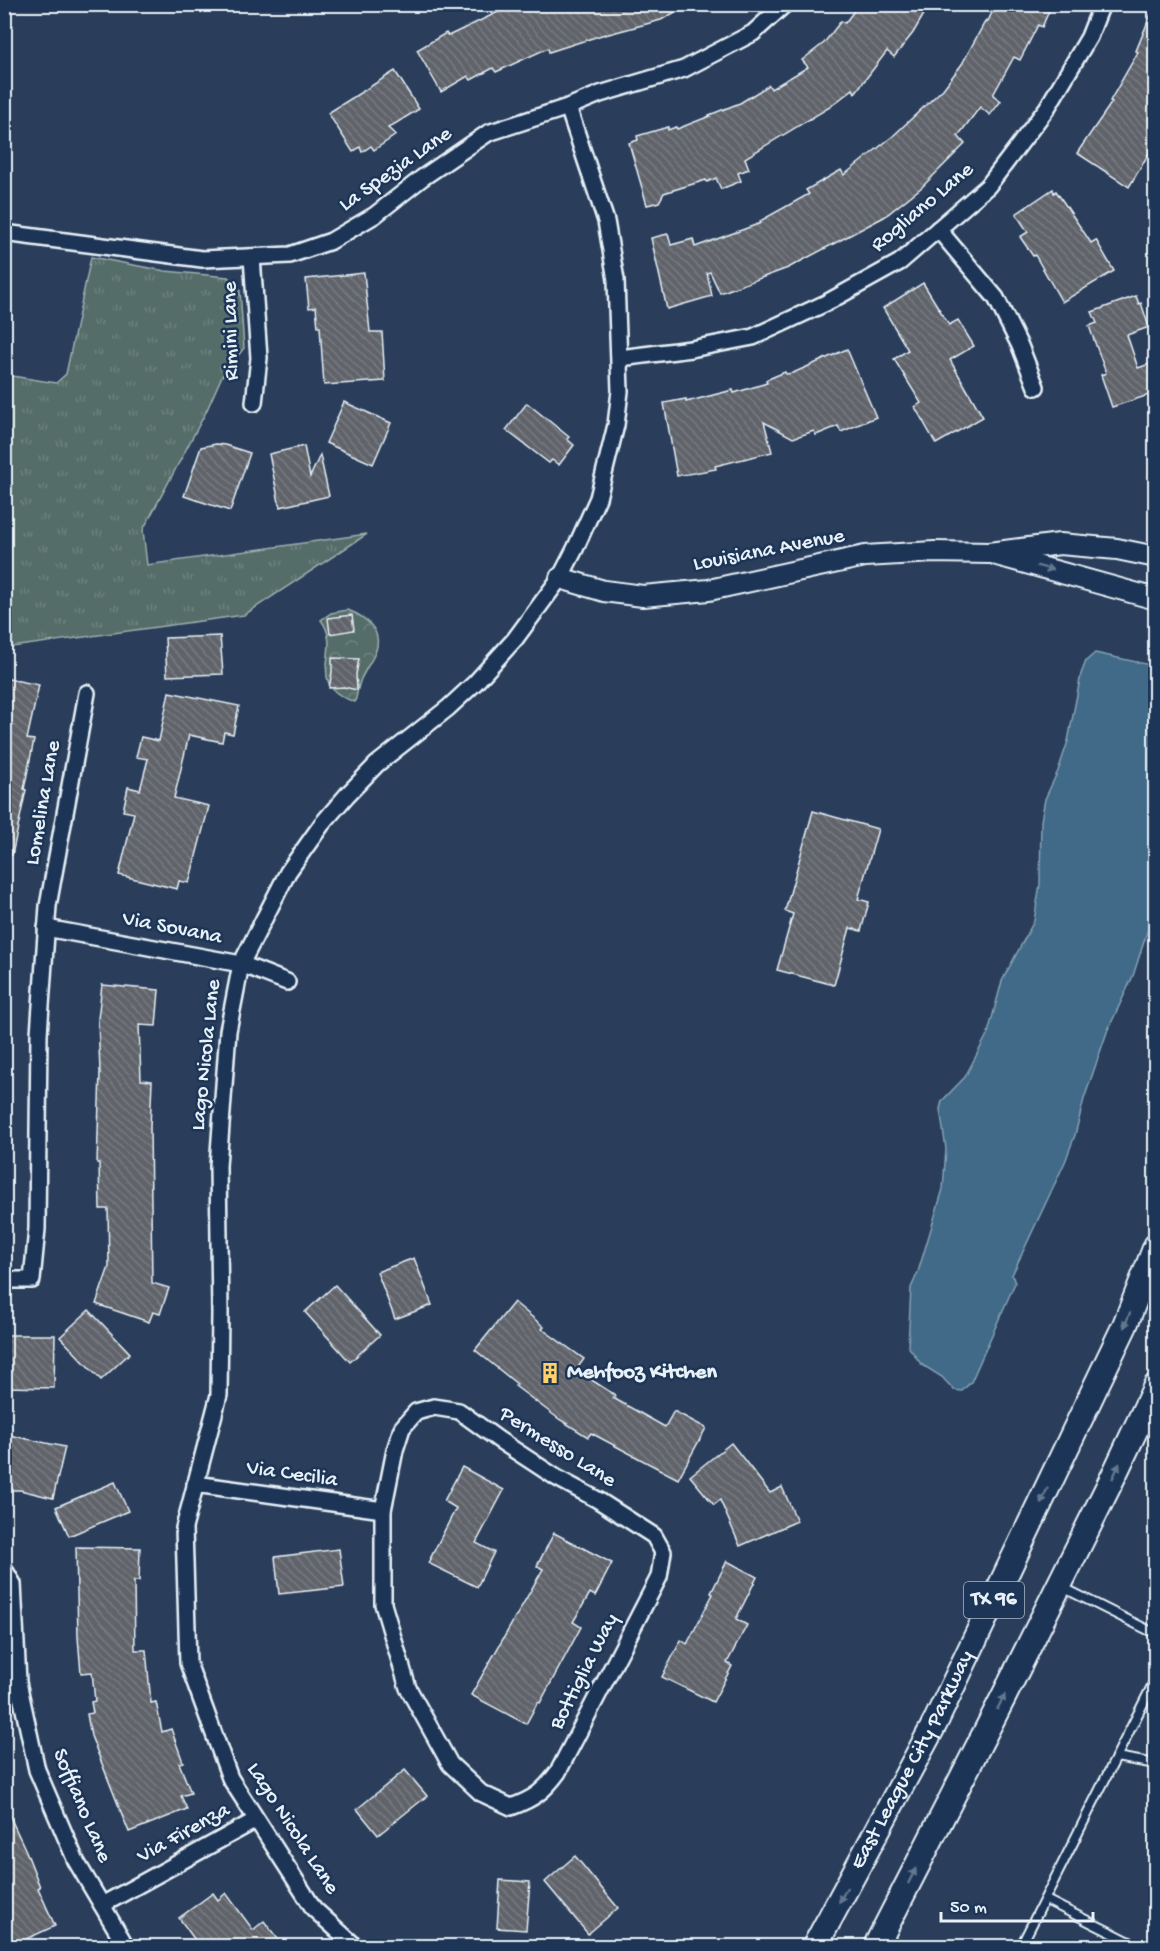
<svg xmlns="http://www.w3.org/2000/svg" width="1160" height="1951" viewBox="0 0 1160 1951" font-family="'Gochi Hand',sans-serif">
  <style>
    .grass { fill: url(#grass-tufts); stroke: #9eafb0; stroke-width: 1.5 }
    .park { fill: url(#park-crowns); stroke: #9eafb0; stroke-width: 1.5 }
    .water { fill: #416b88; stroke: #84a1b5; stroke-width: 1.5 }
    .building { fill: url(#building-back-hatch); stroke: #e8f1f8; stroke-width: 1.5 }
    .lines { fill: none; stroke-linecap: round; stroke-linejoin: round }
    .service-casing { stroke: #e8f1f8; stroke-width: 12 }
    .minor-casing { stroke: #e8f1f8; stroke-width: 20 }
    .tertiary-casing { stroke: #e8f1f8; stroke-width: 24 }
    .primary-casing { stroke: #e8f1f8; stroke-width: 28 }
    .service { stroke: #1d3557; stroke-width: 8 }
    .minor { stroke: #1d3557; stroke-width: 15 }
    .tertiary { stroke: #1d3557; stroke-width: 20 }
    .primary { stroke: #1d3557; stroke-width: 24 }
    .oneway { fill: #64778f }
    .labels { text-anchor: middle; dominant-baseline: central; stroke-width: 5; stroke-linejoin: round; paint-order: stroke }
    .shield { fill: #1d3557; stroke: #abb9c8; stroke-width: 1.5 }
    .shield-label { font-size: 21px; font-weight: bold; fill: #e8f1f8 }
    .street-label { font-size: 22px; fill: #e8f1f8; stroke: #1d3557 }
    .poi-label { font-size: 22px; font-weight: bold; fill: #e8f1f8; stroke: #1d3557; text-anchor: start }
  </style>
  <defs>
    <pattern id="grass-tufts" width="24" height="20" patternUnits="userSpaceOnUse" patternTransform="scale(1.5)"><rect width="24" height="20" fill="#556d69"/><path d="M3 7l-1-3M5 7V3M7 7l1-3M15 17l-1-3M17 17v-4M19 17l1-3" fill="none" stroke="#6d827f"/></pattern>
    <pattern id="park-crowns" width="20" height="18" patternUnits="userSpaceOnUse" patternTransform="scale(1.5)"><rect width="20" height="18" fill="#556d69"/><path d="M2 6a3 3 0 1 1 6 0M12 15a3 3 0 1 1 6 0" fill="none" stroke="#6d827f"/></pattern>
    <pattern id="building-back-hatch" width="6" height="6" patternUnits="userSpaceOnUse" patternTransform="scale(1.5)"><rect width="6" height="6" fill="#60636a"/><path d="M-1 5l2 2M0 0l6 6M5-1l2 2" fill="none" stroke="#777a80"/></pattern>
  </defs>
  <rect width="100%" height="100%" fill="#2a3e5b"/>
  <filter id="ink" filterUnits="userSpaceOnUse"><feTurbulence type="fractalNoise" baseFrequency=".0167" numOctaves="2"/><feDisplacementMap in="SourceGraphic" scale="12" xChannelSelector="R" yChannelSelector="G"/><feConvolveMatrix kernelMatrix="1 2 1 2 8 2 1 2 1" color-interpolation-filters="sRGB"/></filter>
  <g filter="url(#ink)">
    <polygon class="grass" points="91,257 165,271 228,277 240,290 244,348 222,376 206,412 143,530 147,565 367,534 244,615 5,648 5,375 56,383 66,374"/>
    <path class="park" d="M348 610C366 617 384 631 375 653 371 662 365 670 361 679 358 686 357 695 355 702 301 684 345 651 321 620L331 613Z"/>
    <polygon class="water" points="1095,653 1155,666 1156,889 1148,929 1133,976 1107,1032 1084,1099 1075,1135 1065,1162 1012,1275 1015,1283 971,1382 962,1391 954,1390 942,1377 921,1364 908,1346 911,1288 918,1272 943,1189 946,1149 940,1109 942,1101 965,1077 988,1033 1002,981 1034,921 1040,884 1041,821 1045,799 1058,771 1068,741 1081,674 1086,661"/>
    <g class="building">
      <polygon points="515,4 690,4 661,20 605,35 605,34 549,52 548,48 496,72 493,68 471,80 468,76 441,92 417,50 446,33 448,36"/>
      <polygon points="859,4 930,4 913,33 894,57 887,51 855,93 853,89 830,107 745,158 749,169 738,173 741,181 721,189 716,178 707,182 706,180 664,193 659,202 647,205 629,143 638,140 637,136 668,127 668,130 676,127 677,129 710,116 709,115 740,103 769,85 771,89 808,67 802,60 824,43 841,21 845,23"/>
      <polygon points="996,4 1052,4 1042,27 1038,25 1020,60 1014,57 993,95 1001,101 990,115 980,107 958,136 965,144 922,187 884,217 788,268 720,293 710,272 707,273 712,296 667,309 651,238 668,234 671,245 693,239 695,247 761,223 760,221 809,194 806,190 841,170 844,175 893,136 943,89 962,64 986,20 988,21"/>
      <polygon points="1155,4 1155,143 1129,187 1077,153 1112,102 1110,101 1138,52 1136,51"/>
      <polygon points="395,71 419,109 388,128 396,135 374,150 371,146 362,152 360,147 353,152 328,113"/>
      <polygon points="1053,189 1054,193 1056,191 1091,243 1096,240 1114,271 1062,302 1035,255 1033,256 1020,237 1028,232 1016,214"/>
      <polygon points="364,273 370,332 382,332 385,381 324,385 320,327 318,327 316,307 309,308 306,279"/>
      <polygon points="923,283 949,325 958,320 974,346 950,360 983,417 936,444 915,407 921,403 894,359 908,350 883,308"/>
      <polygon points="1136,296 1139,304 1141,303 1149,327 1127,335 1138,368 1155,362 1155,393 1112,407 1101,375 1106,373 1089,326 1097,323 1092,312"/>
      <polygon points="847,349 876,417 841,432 838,426 816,435 814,431 793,438 764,422 772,452 715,466 716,469 677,476 664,403 686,399 686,402 733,390 734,393 767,383 766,380 785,372 786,374 793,373"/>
      <polygon points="344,402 391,423 373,464 326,443"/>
      <polygon points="527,403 569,437 567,439 574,445 559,465 552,460 549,463 506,430"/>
      <polygon points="216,444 225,445 250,453 230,511 184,496 201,447"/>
      <polygon points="304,446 310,477 320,455 329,496 280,507 269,454"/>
      <polygon points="352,615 354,630 330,634 328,618"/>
      <polygon points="220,636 223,674 167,676 165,638"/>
      <polygon points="332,658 359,659 356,674 357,690 344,687 329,688 332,672"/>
      <polygon points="4,678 39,685 27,739 34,740 24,789 26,790 12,855 4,855"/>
      <polygon points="169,692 239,706 233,734 224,732 222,742 189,735 174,798 209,806 189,883 179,881 177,889 119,875 134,813 123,811 128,787 140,790 148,759 136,757 141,737 159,741"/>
      <polygon points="813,811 878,829 858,899 869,902 861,931 850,928 834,985 777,970 793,914 785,911"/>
      <polygon points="102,985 159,990 156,1026 139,1025 141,1080 152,1081 150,1127 152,1283 169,1288 160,1314 153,1312 149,1322 96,1304 109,1267 108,1209 100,1209 99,1163 97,1163 100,1072 98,1019"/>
      <polygon points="414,1258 432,1305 395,1319 377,1272"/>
      <polygon points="335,1285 380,1335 350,1362 305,1312"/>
      <polygon points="514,1302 544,1327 542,1329 584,1359 576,1370 615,1395 613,1398 665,1427 674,1411 706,1428 678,1479 591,1433 588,1437 559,1419 515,1386 517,1384 475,1350"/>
      <polygon points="89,1310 130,1353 101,1380 60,1337"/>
      <polygon points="4,1335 55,1335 54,1388 4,1387"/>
      <polygon points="4,1434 65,1447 53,1498 20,1490 4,1490"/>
      <polygon points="731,1443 770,1493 782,1487 797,1521 740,1546 720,1500 714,1505 690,1476"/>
      <polygon points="462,1467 504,1490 476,1543 494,1552 477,1587 428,1563 456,1508 444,1501"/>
      <polygon points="115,1482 128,1511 69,1536 56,1507"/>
      <polygon points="554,1533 612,1563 595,1596 590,1593 573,1622 581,1627 540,1703 538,1702 526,1724 471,1695 543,1569 537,1566"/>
      <polygon points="76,1547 140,1548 139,1581 134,1581 135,1650 146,1650 151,1703 156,1702 162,1732 171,1729 183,1762 179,1763 191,1793 181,1796 187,1809 129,1832 91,1736 87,1714 93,1713 91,1702 95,1701 92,1672 81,1673 78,1637"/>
      <polygon points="339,1549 344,1587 279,1594 275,1557"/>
      <polygon points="727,1561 757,1577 736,1619 747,1625 727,1663 732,1666 713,1702 662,1677 681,1640 687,1644 713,1594 711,1593"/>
      <polygon points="405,1770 427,1796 378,1835 357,1809"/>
      <polygon points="4,1804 26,1851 40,1887 38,1888 55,1926 9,1947 4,1947"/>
      <polygon points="575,1856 618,1908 588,1934 545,1882"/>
      <polygon points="500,1880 530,1882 526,1930 497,1928"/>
      <polygon points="213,1893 218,1900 226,1893 253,1930 264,1921 284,1947 200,1947 179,1918"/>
    </g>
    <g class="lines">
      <defs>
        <g id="service">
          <polyline points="1060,1586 1156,1634"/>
          <polyline points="1116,1757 1156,1764"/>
          <polyline points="1046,1900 1138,1946"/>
          <polyline points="1021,1946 1156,1678"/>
        </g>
        <g id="minor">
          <polyline points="938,229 996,298 1020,346 1036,387"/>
          <polyline points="4,233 202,259 290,255 331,241 375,215 422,178 488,133 568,107 600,94 684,69 753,33 785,4"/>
          <polyline points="252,257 259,358 254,403"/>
          <polyline points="620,358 691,349 753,337 826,303 900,262 988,186 1047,108 1089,37 1102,4"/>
          <polyline points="46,928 241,964 287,982"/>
          <polyline points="4,1280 32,1280 37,1229 39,1034 48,906 87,693"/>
          <path d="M434 1407 459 1411 499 1440 557 1478 598 1500 654 1536 663 1552 659 1577 558 1772C544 1791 534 1799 511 1807L481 1793 450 1764 408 1688 383 1604V1510L395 1450 402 1428 416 1412Z"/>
          <polyline points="195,1484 383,1510"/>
          <polyline points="4,1569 13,1584 18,1682 37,1770 76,1861 126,1946"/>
          <polyline points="102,1905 256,1820"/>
          <polyline points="355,1946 314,1909 230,1778 188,1663 184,1528 219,1395 220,1313 218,1166 228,1031 241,964 288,872 322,824 347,795 377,764 448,708 475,683 515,639 560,578 575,549 598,498 616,425 620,391 616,280 606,221 568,107"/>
        </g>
        <g id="tertiary">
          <polyline points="997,555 1156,599"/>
          <polyline points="560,578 604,591 643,596 709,590 865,556 934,552 989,553 1060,544 1117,549 1156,557"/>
        </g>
        <g id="primary">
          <path id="s1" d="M815 1946 935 1723 1125 1325 1156 1246"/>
          <polyline points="876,1946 1004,1696 1113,1477 1156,1386"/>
        </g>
      </defs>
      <use href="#service" class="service-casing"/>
      <use href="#minor" class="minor-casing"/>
      <use href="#tertiary" class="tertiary-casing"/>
      <use href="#primary" class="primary-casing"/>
      <use href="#service" class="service"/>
      <use href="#minor" class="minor"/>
      <use href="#tertiary" class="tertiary"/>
      <use href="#primary" class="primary"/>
    </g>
    <defs><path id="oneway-solid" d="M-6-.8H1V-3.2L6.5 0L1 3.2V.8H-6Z" transform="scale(1.5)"/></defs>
    <g class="oneway">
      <use href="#oneway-solid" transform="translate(1045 568) rotate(15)"/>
      <use href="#oneway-solid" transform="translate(1127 1320) rotate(112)"/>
      <use href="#oneway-solid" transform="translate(1116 1471) rotate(-65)"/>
      <use href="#oneway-solid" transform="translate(1044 1496) rotate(115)"/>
      <use href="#oneway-solid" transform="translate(1001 1702) rotate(-63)"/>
      <use href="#oneway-solid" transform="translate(912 1876) rotate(-63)"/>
      <use href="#oneway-solid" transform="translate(843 1895) rotate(118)"/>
    </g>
  </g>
  <defs>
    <symbol id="building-bare" viewBox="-9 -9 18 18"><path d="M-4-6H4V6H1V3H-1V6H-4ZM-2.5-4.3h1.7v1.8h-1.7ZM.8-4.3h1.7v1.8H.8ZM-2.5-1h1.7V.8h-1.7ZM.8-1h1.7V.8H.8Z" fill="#ffd166" stroke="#1d3557" stroke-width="2.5" paint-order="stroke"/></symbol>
  </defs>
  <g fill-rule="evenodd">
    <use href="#building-bare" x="535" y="1358" width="30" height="30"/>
  </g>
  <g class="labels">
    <rect class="shield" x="964" y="1582" width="60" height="36" rx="4.5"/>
    <g class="shield-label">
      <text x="994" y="1600">TX 96</text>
    </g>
    <g class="street-label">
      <text transform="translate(396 170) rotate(-35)">La Spezia Lane</text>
      <text transform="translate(923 208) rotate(-40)">Rogliano Lane</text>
      <text transform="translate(232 331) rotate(-91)">Rimini Lane</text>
      <text transform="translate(769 551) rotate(-11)">Louisiana Avenue</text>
      <text transform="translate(44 803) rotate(-80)">Lomelina Lane</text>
      <text transform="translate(172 929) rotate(11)">Via Sovana</text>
      <text transform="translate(207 1055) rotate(-84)">Lago Nicola Lane</text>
      <text transform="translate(557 1448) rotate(32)">Permesso Lane</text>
      <text transform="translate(292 1475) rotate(8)">Via Cecilia</text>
      <text transform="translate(585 1672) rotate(-63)">Bottiglia Way</text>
      <text stroke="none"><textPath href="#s1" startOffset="210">East League City Parkway</textPath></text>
      <text transform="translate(81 1806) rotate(67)">Soffiano Lane</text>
      <text transform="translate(292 1829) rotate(57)">Lago Nicola Lane</text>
      <text transform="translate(184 1834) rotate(-29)">Via Firenza</text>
    </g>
    <g class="poi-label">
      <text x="567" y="1373">Mehfooz Kitchen</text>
    </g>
  </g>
  <rect width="1160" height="1951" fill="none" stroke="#1d3557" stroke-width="24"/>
  <rect x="12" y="12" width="1136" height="1927" fill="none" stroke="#e8f1f8" stroke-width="2" filter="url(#ink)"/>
  <path d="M941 1912v9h152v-9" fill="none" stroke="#e8f1f8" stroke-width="3"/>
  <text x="950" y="1912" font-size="18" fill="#e8f1f8" stroke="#1d3557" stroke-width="4.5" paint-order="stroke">50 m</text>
</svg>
